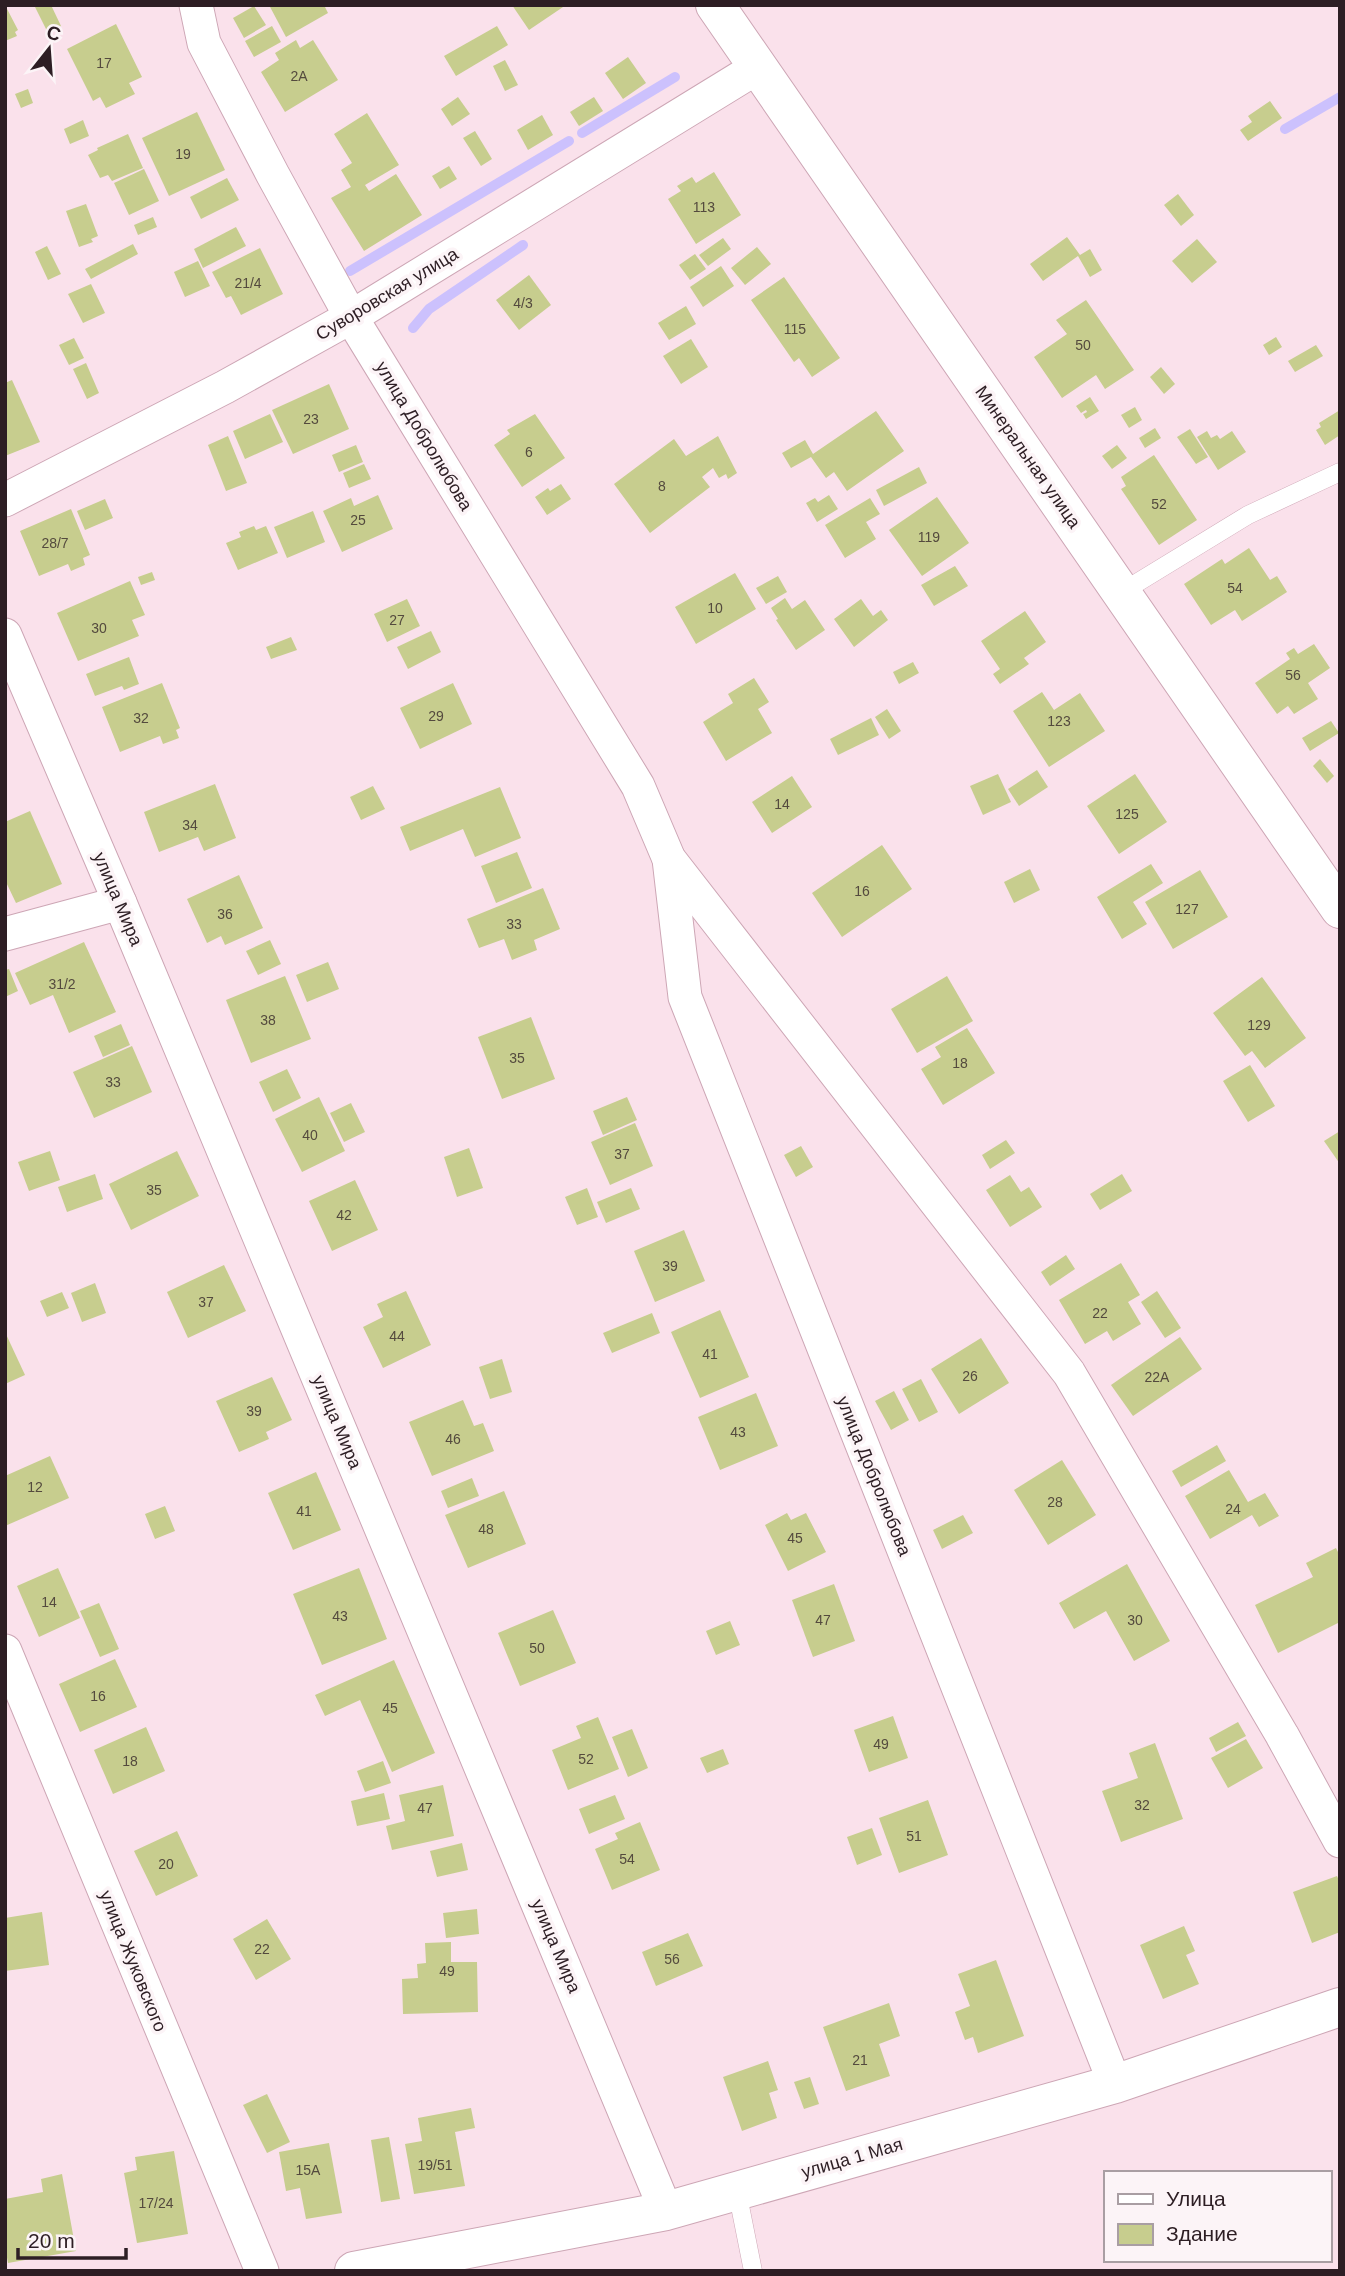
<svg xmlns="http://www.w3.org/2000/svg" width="1345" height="2276" viewBox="0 0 1345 2276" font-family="Arial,sans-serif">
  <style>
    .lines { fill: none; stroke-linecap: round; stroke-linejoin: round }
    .stream { stroke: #ccc1fd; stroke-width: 10 }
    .building { fill: #c7cd8e }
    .service-casing { stroke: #cda6b5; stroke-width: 19 }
    .minor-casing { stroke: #cda6b5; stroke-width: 35 }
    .secondary-casing { stroke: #cda6b5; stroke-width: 40 }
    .primary-casing { stroke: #cda6b5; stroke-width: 40 }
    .service { stroke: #fff; stroke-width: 18 }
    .minor { stroke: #fff; stroke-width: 33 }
    .secondary { stroke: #fff; stroke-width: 38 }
    .primary { stroke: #fff; stroke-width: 38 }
    .labels { text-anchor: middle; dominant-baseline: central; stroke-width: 7; stroke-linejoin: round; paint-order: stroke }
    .number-label { font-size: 14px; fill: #544a3e }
    .street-label { font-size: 18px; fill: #2d1e24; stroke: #fcf4f7 }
  </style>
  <rect width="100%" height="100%" fill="#fae1eb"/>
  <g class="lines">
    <g class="stream">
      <polyline points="1285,129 1340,97"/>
      <polyline points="582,133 675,77"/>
      <polyline points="350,271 569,141"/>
      <polyline points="413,328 429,309 523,245"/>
    </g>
  </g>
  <g class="building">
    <polygon points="5,5 18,30 15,32 17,36 5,41"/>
    <polygon points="34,5 51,5 61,26 48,33"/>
    <polygon points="269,5 324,5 328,13 286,37"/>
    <polygon points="512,5 566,5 529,30"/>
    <polygon points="254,6 266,25 244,38 233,18"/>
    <polygon points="116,24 142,77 129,83 135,94 106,108 100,97 93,101 67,49"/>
    <polygon points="272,26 281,42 254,57 245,41"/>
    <polygon points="497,26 508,45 456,76 444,56"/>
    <polygon points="296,40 300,48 313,40 338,80 285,112 261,72 279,60 275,53"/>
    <polygon points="628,57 646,83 623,99 605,73"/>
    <polygon points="505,60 518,85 505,91 493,66"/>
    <polygon points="28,89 33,103 21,108 15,94"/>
    <polygon points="458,97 470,114 452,126 441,109"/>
    <polygon points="594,97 603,111 579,126 570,112"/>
    <polygon points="1270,101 1282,118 1248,141 1240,130 1252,122 1248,116"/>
    <polygon points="197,112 225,170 169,196 142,138"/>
    <polygon points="367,113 399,165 365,185 369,191 396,174 422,215 364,251 331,198 351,187 341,170 352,163 334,134"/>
    <polygon points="542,115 553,135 528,150 517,130"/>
    <polygon points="83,120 89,136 70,144 64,129"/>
    <polygon points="475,131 492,159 481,166 463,138"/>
    <polygon points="128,134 143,168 112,181 108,175 100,178 88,155 98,150 97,148"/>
    <polygon points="449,166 457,179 440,189 432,176"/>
    <polygon points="144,169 159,201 129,215 114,183"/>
    <polygon points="714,172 741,215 696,244 668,199 681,191 677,186 692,177 696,183"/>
    <polygon points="227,178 239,200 201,219 190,197"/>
    <polygon points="1178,194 1194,215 1181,226 1164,205"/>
    <polygon points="86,204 98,236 91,239 93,242 79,247 66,211"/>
    <polygon points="153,217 157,227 138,235 134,225"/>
    <polygon points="236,227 246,246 203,268 194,249"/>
    <polygon points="1067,237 1080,255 1090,249 1102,270 1090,277 1078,256 1043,281 1030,264"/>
    <polygon points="723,238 731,249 708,266 699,255"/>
    <polygon points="1197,239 1217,262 1192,283 1172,261"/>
    <polygon points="133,244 138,254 91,279 85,269"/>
    <polygon points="47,246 61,274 48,280 35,252"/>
    <polygon points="757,247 771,264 745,285 731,268"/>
    <polygon points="260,248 283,294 241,315 231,296 226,298 212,272"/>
    <polygon points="695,254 706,269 690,280 679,265"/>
    <polygon points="198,261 210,286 185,297 174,272"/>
    <polygon points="721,266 734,286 703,307 690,287"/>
    <polygon points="529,275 551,305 519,330 496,300"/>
    <polygon points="784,277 840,358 812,377 799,358 794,362 751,300"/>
    <polygon points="91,284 105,313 83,323 68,294"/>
    <polygon points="1086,300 1134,370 1105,389 1096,375 1062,398 1034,357 1067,334 1056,320"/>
    <polygon points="686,306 696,324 669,340 658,323"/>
    <polygon points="1276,337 1282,347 1269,355 1263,345"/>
    <polygon points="74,338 84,358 69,365 59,345"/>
    <polygon points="691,339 708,367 681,384 663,356"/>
    <polygon points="1316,345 1323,356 1295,372 1288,361"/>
    <polygon points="86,363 99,393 87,399 73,369"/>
    <polygon points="1161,367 1175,384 1164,394 1150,377"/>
    <polygon points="12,380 40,442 5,456 5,383"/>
    <polygon points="329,384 349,429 293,454 272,410"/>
    <polygon points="1090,397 1099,411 1086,419 1083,414 1087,412 1086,410 1081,413 1076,406"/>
    <polygon points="1135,407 1142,420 1129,428 1121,415"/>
    <polygon points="1340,410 1340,435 1325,445 1316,430 1321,427 1319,423"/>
    <polygon points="876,411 904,451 847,491 834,472 826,478 811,457 791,468 782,453 805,440 813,454"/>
    <polygon points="270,414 283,442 245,459 233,431"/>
    <polygon points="535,414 565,458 522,487 494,445 510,434 507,430"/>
    <polygon points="1155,428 1161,438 1145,448 1139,438"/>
    <polygon points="1190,429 1208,457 1196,464 1177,437"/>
    <polygon points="1207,431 1211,438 1217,435 1220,439 1232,431 1246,452 1218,470 1197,437"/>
    <polygon points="228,436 247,483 226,491 208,445"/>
    <polygon points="718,436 737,473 728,479 726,474 719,478 713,468 702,477 710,487 650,533 614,484 674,439 686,456"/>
    <polygon points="356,445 363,462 339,472 332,455"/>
    <polygon points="1117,445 1127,458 1112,469 1102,456"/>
    <polygon points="1154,455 1197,520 1159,545 1121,489 1126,486 1121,477"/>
    <polygon points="364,464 371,479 349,488 343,473"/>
    <polygon points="919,467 927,483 884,506 876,490"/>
    <polygon points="561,484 571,499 547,515 535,497 548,488 550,491"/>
    <polygon points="378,495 393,529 342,552 323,511 351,498 354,506"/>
    <polygon points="829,495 838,509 817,522 806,503 815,498 818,502"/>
    <polygon points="937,497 969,543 922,576 889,530"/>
    <polygon points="870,498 880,514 866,522 876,539 845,558 825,525"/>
    <polygon points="105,499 113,518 85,530 77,511"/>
    <polygon points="71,509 90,555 83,558 85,565 71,571 68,564 39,576 20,531"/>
    <polygon points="313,511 325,542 287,558 274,527"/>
    <polygon points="254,526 256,530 266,526 278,553 238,570 226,543 241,537 239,532"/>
    <polygon points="1249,548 1270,580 1277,576 1287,592 1242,621 1235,610 1211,625 1184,584 1222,559 1225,564"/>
    <polygon points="955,566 968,586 934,606 921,585"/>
    <polygon points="152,572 155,580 141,585 138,577"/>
    <polygon points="735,573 756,609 696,644 675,607"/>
    <polygon points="778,576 787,592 766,604 756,588"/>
    <polygon points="130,581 145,615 132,620 139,636 78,661 57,613"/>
    <polygon points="785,598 792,609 805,600 825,630 796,650 776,620 778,619 771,608"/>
    <polygon points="407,599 420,626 387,642 374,614"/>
    <polygon points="861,599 873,616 881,610 888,620 854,647 834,619"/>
    <polygon points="1025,611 1046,642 1024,658 1029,664 1000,684 993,674 1000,669 981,641"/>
    <polygon points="431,631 441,652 408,669 397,647"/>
    <polygon points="291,637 297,650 271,659 266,647"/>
    <polygon points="1314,644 1330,668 1308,683 1318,699 1294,714 1288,706 1277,714 1255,683 1290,659 1286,653 1294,648 1298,654"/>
    <polygon points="129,657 139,684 124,690 122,686 95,696 86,674"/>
    <polygon points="913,662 919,673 899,684 893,672"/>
    <polygon points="754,678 769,702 758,709 772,733 726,761 703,722 733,703 728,694"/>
    <polygon points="162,683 180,728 176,730 179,738 163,744 160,736 120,752 102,707"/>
    <polygon points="453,683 472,724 420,749 400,708"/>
    <polygon points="1042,692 1054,710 1080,693 1105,731 1049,767 1013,711"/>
    <polygon points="887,709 901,731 889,739 875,717"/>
    <polygon points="871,718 879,735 838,755 830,739"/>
    <polygon points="1331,721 1339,733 1310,751 1302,738"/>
    <polygon points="1320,759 1334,776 1327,783 1313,766"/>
    <polygon points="1037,770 1048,787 1019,806 1008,789"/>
    <polygon points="998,774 1011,802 983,815 970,786"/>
    <polygon points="1135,774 1167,822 1119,854 1087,806"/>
    <polygon points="792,776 812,807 772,833 752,802"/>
    <polygon points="215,784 236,838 204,851 198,837 159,852 144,812"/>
    <polygon points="373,786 385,809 361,820 350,797"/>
    <polygon points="500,787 521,838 475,857 463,829 410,851 400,827"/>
    <polygon points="30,811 62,884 16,903 5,880 5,822"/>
    <polygon points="882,845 912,889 842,937 812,893"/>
    <polygon points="517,852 532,888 496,903 481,866"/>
    <polygon points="1151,864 1163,883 1133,902 1147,924 1122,939 1097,897"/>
    <polygon points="1030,869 1040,890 1014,903 1004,882"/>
    <polygon points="1200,870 1228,917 1173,949 1145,902"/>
    <polygon points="239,875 263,928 225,945 221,936 207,943 187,899"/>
    <polygon points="543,888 560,929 534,940 537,950 512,960 504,939 479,948 467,919"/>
    <polygon points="270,940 281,964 258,975 246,951"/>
    <polygon points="84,942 116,1012 69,1033 53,995 30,1005 15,973"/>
    <polygon points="328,962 339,989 307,1002 296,975"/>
    <polygon points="9,969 18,991 5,997 5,970"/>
    <polygon points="285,976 311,1039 251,1063 226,1000"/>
    <polygon points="947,976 973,1021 917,1053 891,1009"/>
    <polygon points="1262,977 1306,1038 1265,1068 1252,1051 1245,1056 1213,1013"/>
    <polygon points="531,1017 555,1079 502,1099 478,1037"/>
    <polygon points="121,1024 130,1045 103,1057 94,1036"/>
    <polygon points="967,1028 995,1073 943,1105 921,1069 941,1057 935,1047"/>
    <polygon points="132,1046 152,1092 94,1118 73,1072"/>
    <polygon points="1250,1065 1275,1106 1248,1122 1223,1081"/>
    <polygon points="287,1069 301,1098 273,1112 259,1082"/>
    <polygon points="319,1097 345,1151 302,1172 275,1119"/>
    <polygon points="627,1097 637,1120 603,1135 593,1111"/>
    <polygon points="351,1103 365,1132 344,1142 330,1113"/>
    <polygon points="635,1123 653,1166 610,1185 591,1142"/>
    <polygon points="1340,1131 1340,1164 1324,1141"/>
    <polygon points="1006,1140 1015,1153 990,1169 982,1155"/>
    <polygon points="801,1146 813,1167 796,1177 784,1155"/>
    <polygon points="469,1148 483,1188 457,1197 444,1157"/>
    <polygon points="50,1151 60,1180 29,1191 18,1162"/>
    <polygon points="177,1151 199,1196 131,1230 109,1184"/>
    <polygon points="95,1174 103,1199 67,1212 58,1187"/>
    <polygon points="1122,1174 1132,1191 1100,1210 1090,1194"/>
    <polygon points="1010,1175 1021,1192 1029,1187 1042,1207 1010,1227 986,1190"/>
    <polygon points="355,1180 378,1230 332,1251 309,1201"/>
    <polygon points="587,1188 598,1217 577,1225 565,1197"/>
    <polygon points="631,1188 640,1209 606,1223 597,1202"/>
    <polygon points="684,1230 705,1281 655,1302 634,1251"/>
    <polygon points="1066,1255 1075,1269 1050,1286 1041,1272"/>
    <polygon points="1121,1263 1140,1295 1128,1302 1141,1324 1113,1341 1107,1331 1085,1344 1059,1300"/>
    <polygon points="224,1265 246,1311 188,1338 167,1292"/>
    <polygon points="95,1283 106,1313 82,1322 71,1293"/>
    <polygon points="406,1291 431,1345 383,1368 363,1327 383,1317 377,1304"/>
    <polygon points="1157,1291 1181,1328 1165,1338 1141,1302"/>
    <polygon points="62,1292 69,1308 47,1317 40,1301"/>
    <polygon points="720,1310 749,1377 700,1398 671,1332"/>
    <polygon points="652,1313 660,1333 612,1353 603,1333"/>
    <polygon points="5,1332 25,1375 5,1384"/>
    <polygon points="1180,1337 1202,1369 1133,1416 1111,1385"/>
    <polygon points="981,1338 1009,1383 959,1414 931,1369"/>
    <polygon points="502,1359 512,1392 490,1399 479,1367"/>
    <polygon points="272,1377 292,1420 266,1432 269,1439 239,1452 216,1401"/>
    <polygon points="921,1379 938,1412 919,1422 902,1389"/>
    <polygon points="894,1391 909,1420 891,1430 875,1401"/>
    <polygon points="756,1393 778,1446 720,1470 698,1417"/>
    <polygon points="463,1400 474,1426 483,1423 494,1451 432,1476 409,1422"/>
    <polygon points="1217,1445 1226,1461 1181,1487 1172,1471"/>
    <polygon points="50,1456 69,1498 5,1526 5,1476"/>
    <polygon points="1062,1460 1096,1515 1048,1545 1014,1490"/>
    <polygon points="1229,1470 1248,1502 1265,1493 1279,1516 1259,1527 1252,1515 1210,1539 1185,1496"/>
    <polygon points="316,1472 341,1530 293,1550 268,1493"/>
    <polygon points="472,1478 479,1496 448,1508 441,1491"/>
    <polygon points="504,1491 526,1544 468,1568 445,1515"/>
    <polygon points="165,1506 175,1531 155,1539 145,1514"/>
    <polygon points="787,1513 791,1520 806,1513 826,1552 788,1571 765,1525"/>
    <polygon points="963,1515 973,1533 942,1549 933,1530"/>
    <polygon points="1336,1548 1340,1556 1340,1622 1278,1653 1255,1605 1313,1577 1306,1563"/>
    <polygon points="1127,1564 1170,1641 1134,1661 1106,1611 1074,1629 1059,1603"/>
    <polygon points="58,1568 80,1618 39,1637 17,1586"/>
    <polygon points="359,1568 387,1639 322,1665 293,1594"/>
    <polygon points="834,1584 855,1641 813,1657 792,1600"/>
    <polygon points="99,1603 119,1649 100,1657 80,1611"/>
    <polygon points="553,1610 576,1663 520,1686 498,1633"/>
    <polygon points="730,1621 740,1645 716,1655 706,1631"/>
    <polygon points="115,1659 137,1707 80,1732 59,1684"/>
    <polygon points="394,1660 435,1753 392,1772 360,1700 325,1716 315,1695"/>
    <polygon points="893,1716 908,1758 869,1772 854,1730"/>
    <polygon points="598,1717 619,1769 568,1790 552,1750 581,1738 576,1726"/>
    <polygon points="1238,1722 1246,1736 1216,1752 1209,1738"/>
    <polygon points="146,1727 165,1771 113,1794 94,1750"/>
    <polygon points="632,1729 648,1768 628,1777 612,1737"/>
    <polygon points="1246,1739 1263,1768 1228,1788 1211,1758"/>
    <polygon points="1155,1743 1183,1819 1121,1842 1102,1791 1138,1778 1129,1753"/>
    <polygon points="723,1749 729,1764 707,1773 700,1758"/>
    <polygon points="383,1761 391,1783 365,1792 357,1771"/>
    <polygon points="443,1785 454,1836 392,1850 386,1826 405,1821 399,1795"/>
    <polygon points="384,1793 390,1819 357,1826 351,1801"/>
    <polygon points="615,1795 625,1819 589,1834 579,1809"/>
    <polygon points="928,1800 948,1855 899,1873 879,1818"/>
    <polygon points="640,1822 660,1870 612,1890 595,1849 618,1839 615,1833"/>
    <polygon points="872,1828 882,1855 857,1865 847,1837"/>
    <polygon points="177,1831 198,1876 156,1896 134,1851"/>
    <polygon points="462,1843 468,1870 437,1877 430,1851"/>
    <polygon points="1337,1876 1340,1883 1340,1932 1312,1943 1293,1892"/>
    <polygon points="477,1909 479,1934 446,1938 443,1913"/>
    <polygon points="42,1912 49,1965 5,1971 5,1918"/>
    <polygon points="267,1919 291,1959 256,1980 233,1939"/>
    <polygon points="1184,1926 1195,1951 1186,1955 1199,1984 1163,1999 1140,1945"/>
    <polygon points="688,1933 703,1966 656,1986 642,1952"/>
    <polygon points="451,1942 451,1962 477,1962 478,2012 403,2014 402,1979 418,1978 417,1964 426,1963 425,1943"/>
    <polygon points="996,1960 1024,2036 978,2053 973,2037 965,2040 955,2012 970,2006 958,1974"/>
    <polygon points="889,2003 900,2036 879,2044 890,2076 846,2091 823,2027"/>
    <polygon points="768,2061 778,2090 769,2093 777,2118 742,2131 723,2077"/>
    <polygon points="810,2077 819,2104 804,2109 794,2082"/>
    <polygon points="267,2094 290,2142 267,2153 243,2105"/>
    <polygon points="471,2108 475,2128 455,2132 465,2186 414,2194 405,2144 422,2141 418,2118"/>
    <polygon points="389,2137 400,2199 381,2202 371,2140"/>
    <polygon points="329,2143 342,2213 306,2219 300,2188 286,2191 279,2152"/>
    <polygon points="174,2151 188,2234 137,2243 124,2173 137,2170 135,2157"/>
    <polygon points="62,2174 76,2251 8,2263 5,2247 5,2199 43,2192 41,2179"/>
  </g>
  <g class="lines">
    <defs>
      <g id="service">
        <polyline points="1122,592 1248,515 1340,472"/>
        <polyline points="737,2191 753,2271"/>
      </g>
      <g id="minor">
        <polyline points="196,5 204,43 273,175 351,317 638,786 669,859 1069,1373 1282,1735 1340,1841"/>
        <polyline points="5,500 225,387 351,317 758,67"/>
        <polyline points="5,635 120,903 666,2211"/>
        <polyline points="669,859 685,997 1115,2084"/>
        <polyline points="5,934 120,903"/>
        <polyline points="5,1651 262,2271"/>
      </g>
      <polyline id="secondary" points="354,2271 666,2211 1115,2084 1340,2007"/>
      <polyline id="primary" points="715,5 1340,909"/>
    </defs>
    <use href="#service" class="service-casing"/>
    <use href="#minor" class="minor-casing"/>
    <use href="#secondary" class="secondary-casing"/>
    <use href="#primary" class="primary-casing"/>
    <use href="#service" class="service"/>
    <use href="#minor" class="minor"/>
    <use href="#secondary" class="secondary"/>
    <use href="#primary" class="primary"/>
  </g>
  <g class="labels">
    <g class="number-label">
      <text x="104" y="63">17</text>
      <text x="299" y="76">2А</text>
      <text x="183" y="154">19</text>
      <text x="704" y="207">113</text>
      <text x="248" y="283">21/4</text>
      <text x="523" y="303">4/3</text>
      <text x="795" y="329">115</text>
      <text x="1083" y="345">50</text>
      <text x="311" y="419">23</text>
      <text x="529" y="452">6</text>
      <text x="662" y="486">8</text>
      <text x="1159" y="504">52</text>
      <text x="358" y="520">25</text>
      <text x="929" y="537">119</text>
      <text x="55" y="543">28/7</text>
      <text x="1235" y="588">54</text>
      <text x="715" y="608">10</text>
      <text x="397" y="620">27</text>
      <text x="99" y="628">30</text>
      <text x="1293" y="675">56</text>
      <text x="436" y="716">29</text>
      <text x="141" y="718">32</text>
      <text x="1059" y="721">123</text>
      <text x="782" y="804">14</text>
      <text x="1127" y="814">125</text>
      <text x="190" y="825">34</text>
      <text x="862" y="891">16</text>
      <text x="1187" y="909">127</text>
      <text x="225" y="914">36</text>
      <text x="514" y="924">33</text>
      <text x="62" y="984">31/2</text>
      <text x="268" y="1020">38</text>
      <text x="1259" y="1025">129</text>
      <text x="517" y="1058">35</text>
      <text x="960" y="1063">18</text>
      <text x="113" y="1082">33</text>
      <text x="310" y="1135">40</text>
      <text x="622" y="1154">37</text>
      <text x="154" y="1190">35</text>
      <text x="344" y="1215">42</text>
      <text x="670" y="1266">39</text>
      <text x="206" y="1302">37</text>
      <text x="1100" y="1313">22</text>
      <text x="397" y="1336">44</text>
      <text x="710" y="1354">41</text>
      <text x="970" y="1376">26</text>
      <text x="1157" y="1377">22А</text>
      <text x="254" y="1411">39</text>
      <text x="738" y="1432">43</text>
      <text x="453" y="1439">46</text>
      <text x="35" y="1487">12</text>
      <text x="1055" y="1502">28</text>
      <text x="1233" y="1509">24</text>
      <text x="304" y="1511">41</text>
      <text x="486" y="1529">48</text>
      <text x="795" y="1538">45</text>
      <text x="49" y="1602">14</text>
      <text x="340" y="1616">43</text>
      <text x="823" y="1620">47</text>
      <text x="1135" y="1620">30</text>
      <text x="537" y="1648">50</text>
      <text x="98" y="1696">16</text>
      <text x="390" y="1708">45</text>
      <text x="881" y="1744">49</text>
      <text x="586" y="1759">52</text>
      <text x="130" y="1761">18</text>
      <text x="1142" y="1805">32</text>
      <text x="425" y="1808">47</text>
      <text x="914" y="1836">51</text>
      <text x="627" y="1859">54</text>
      <text x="166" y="1864">20</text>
      <text x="262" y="1949">22</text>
      <text x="672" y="1959">56</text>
      <text x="447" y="1971">49</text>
      <text x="860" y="2060">21</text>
      <text x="435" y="2165">19/51</text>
      <text x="308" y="2170">15А</text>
      <text x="156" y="2203">17/24</text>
    </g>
    <g class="street-label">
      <text transform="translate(387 294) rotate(-31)">Суворовская улица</text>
      <text transform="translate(424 436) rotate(59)">улица Добролюбова</text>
      <text transform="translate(1028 457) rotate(55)">Минеральная улица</text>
      <text transform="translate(118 899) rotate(67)">улица Мира</text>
      <text transform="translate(337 1422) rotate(67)">улица Мира</text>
      <text transform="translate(874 1476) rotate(68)">улица Добролюбова</text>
      <text transform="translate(556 1946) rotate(67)">улица Мира</text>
      <text transform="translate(133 1961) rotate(68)">улица Жуковского</text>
      <text transform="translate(852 2158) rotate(-16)">улица 1 Мая</text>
    </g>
  </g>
  <rect width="1345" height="2276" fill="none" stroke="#2d1e24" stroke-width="14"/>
  <rect x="1104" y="2171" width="228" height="91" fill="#fcf4f7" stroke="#a99ea3" stroke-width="2"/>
  <rect x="1118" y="2194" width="35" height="10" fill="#ffffff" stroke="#a99ea3" stroke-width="2"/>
  <text x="1166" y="2206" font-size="21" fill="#2d1e24">Улица</text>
  <rect x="1118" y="2224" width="35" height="21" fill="#c7cd8e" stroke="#a99ea3" stroke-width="2"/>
  <text x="1166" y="2241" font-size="21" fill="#2d1e24">Здание</text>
  <g transform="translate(49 49) rotate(17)" stroke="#fcf4f7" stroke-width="5" paint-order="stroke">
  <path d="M0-5L12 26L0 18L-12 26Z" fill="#2d1e24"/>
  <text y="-10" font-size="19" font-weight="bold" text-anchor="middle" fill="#2d1e24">С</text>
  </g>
  <path d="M18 2248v10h108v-10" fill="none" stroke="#2d1e24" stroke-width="3.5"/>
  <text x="28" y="2248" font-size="21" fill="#2d1e24" stroke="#fcf4f7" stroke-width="5" paint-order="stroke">20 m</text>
</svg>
